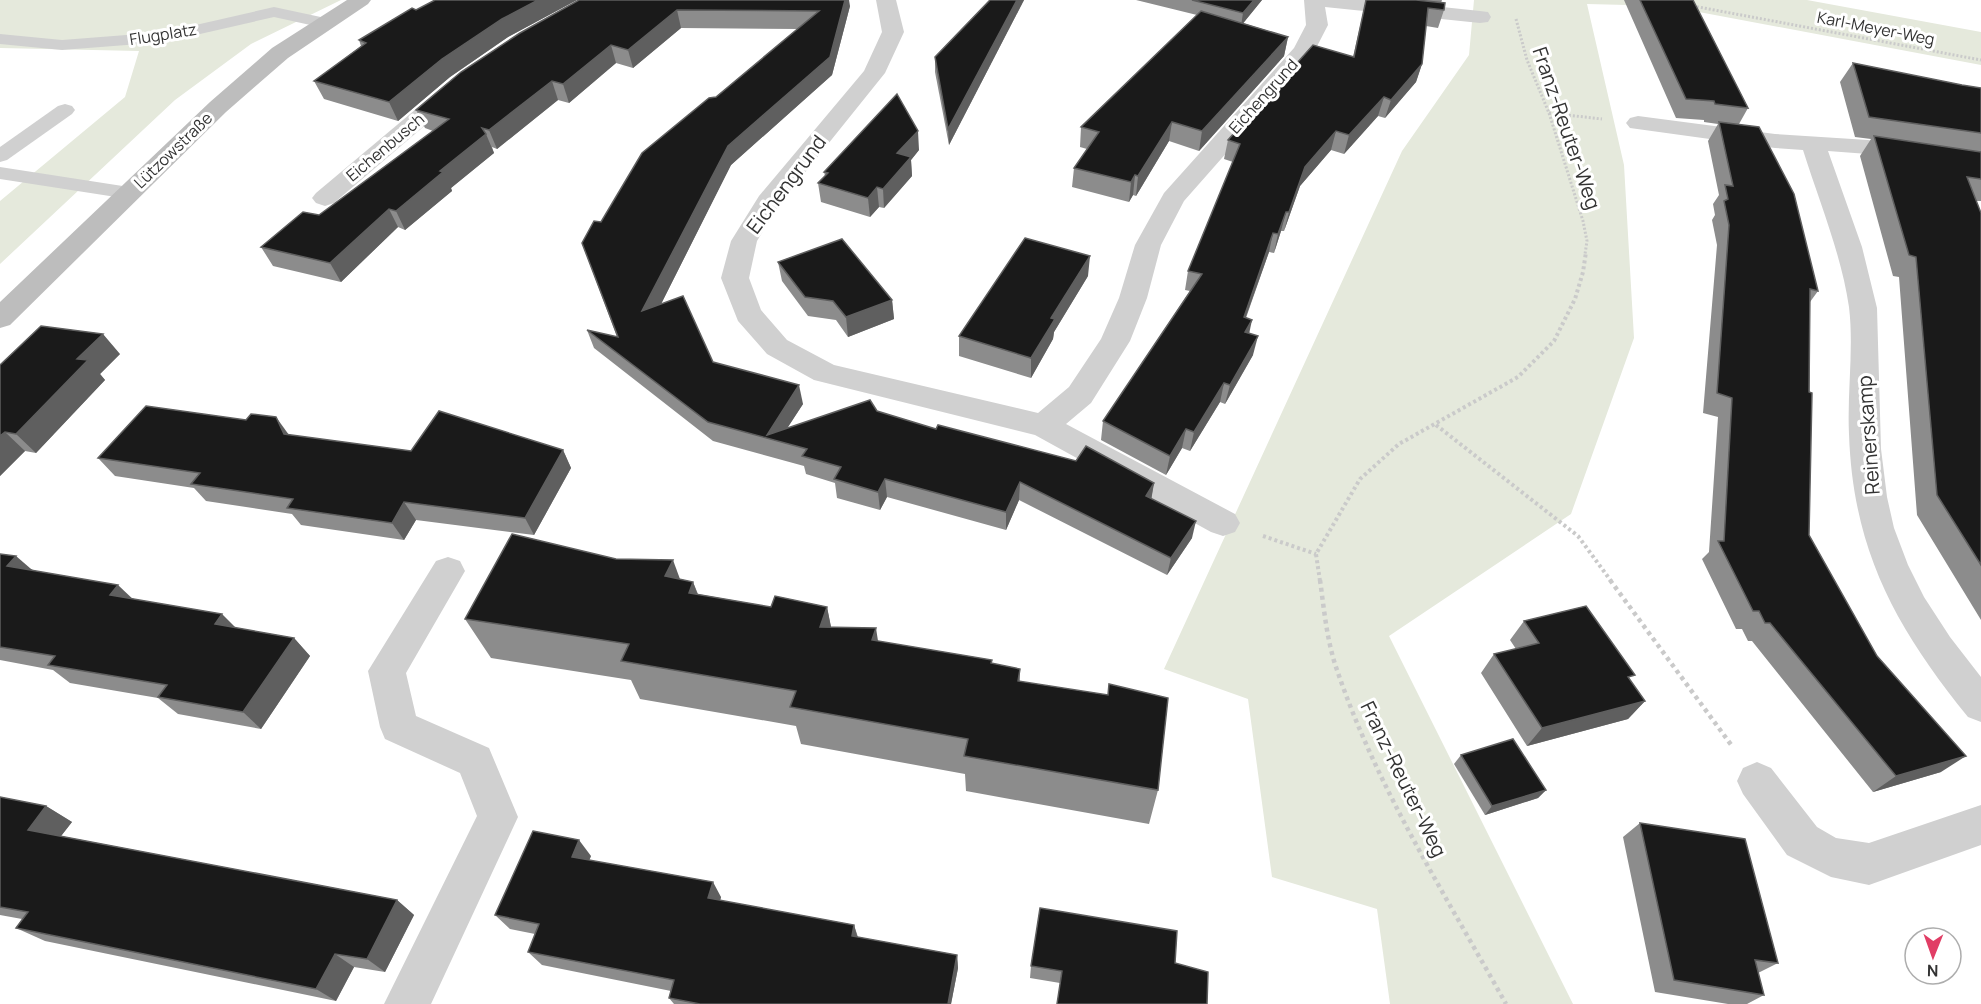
<svg xmlns="http://www.w3.org/2000/svg" width="1981" height="1004" viewBox="0 0 1981 1004" font-family="Manrope,sans-serif">
  <style>
    .green { fill: #e5e9dc }
    .lines { fill: none; stroke-linecap: round; stroke-linejoin: round }
    .path-far2 { stroke: #cacaca; stroke-width: 3; stroke-dasharray: 2 2; stroke-linecap: butt }
    .path-far1 { stroke: #cacaca; stroke-width: 4; stroke-dasharray: 3 3; stroke-linecap: butt }
    .path { stroke: #cacaca; stroke-width: 4.5; stroke-dasharray: 4 4; stroke-linecap: butt }
    .lane { fill: #d0d0d0; fill-rule: evenodd }
    .street { fill: #d0d0d0; fill-rule: evenodd }
    .secondary { fill: #bdbdbd; fill-rule: evenodd }
    .wall { fill: #8c8c8c }
    .shaded-wall { fill: #5f5f5f }
    .building { fill: #1a1a1a; stroke: #5f5f5f; stroke-width: 1.5 }
    .labels { text-anchor: middle; dominant-baseline: central; stroke-width: 6; stroke-linejoin: round; paint-order: stroke }
    .far-street-label { font-size: 16px; fill: #333; stroke: #fff }
    .street-label { font-size: 20px; fill: #333; stroke: #fff }
  </style>
  <rect width="100%" height="100%" fill="#fff"/>
  <g class="green">
    <polygon points="0,0 341,0 251,44 175,100 0,264 0,201 125,97 139,51 0,48"/>
    <polygon points="1474,0 1807,0 1981,32 1981,65 1667,6 1587,4 1624,165 1634,338 1571,514 1389,636 1573,1004 1390,1004 1377,909 1272,877 1248,699 1164,669 1402,151 1469,55"/>
  </g>
  <g class="lines">
    <g class="path-far2">
      <polyline points="1693,6 1981,60"/>
      <polyline points="1516,19 1527,60 1549,113 1583,221 1587,241 1585,254"/>
      <polyline points="1549,113 1602,119"/>
    </g>
    <g class="path-far1">
      <polyline points="1436,425 1578,536 1611,581"/>
      <polyline points="1263,536 1316,554"/>
      <polyline points="1320,581 1316,554 1360,479 1399,444 1518,377 1554,341 1575,299 1583,272 1586,252"/>
    </g>
    <g class="path">
      <path d="M1320 580C1324 609 1327 642 1337 670 1377 788 1446 896 1506 1004"/>
      <polyline points="1610,580 1732,746"/>
    </g>
    <g class="lane">
      <polygon points="274,7 330,19 333,23 330,27 324,28 274,17 165,42 62,50 0,44 0,34 62,40 165,32"/>
      <polygon points="65,104 72,106 75,110 72,114 7,160 0,162 0,147 58,106"/>
      <polygon points="0,167 129,187 136,189 139,193 136,197 129,199 0,179"/>
    </g>
    <g class="street">
      <polygon points="876,0 896,0 904,32 885,73 779,205 757,241 749,278 761,310 787,340 834,365 1038,413 1069,387 1101,339 1119,298 1135,245 1164,193 1294,48 1306,25 1304,0 1376,0 1480,11 1488,12 1491,17 1488,22 1480,23 1325,7 1328,25 1312,56 1184,201 1161,245 1147,298 1130,341 1091,403 1066,424 1235,514 1240,523 1235,532 1223,536 1211,532 1035,435 814,380 767,354 738,321 721,278 731,241 759,196 864,71 882,32"/>
      <polygon points="455,81 463,83 466,88 463,93 334,203 325,206 316,203 312,198 316,193 447,83"/>
      <path d="M1638 116 1775 134 1868 140 1981 158V172L1868 154 1828 151 1862 247 1877 308 1881 449 1887 497 1894 528 1908 565 1924 597 1950 637 1981 677V722L1968 717C1896 628 1853 551 1849 434 1847 392 1854 349 1849 307 1841 253 1819 201 1803 150L1775 148 1630 128 1626 123 1630 118Z"/>
      <polygon points="448,557 460,561 465,571 406,673 416,716 489,748 518,817 431,1004 384,1004 477,816 460,773 385,739 380,727 368,671 436,561"/>
      <polygon points="1757,762 1771,768 1817,827 1836,838 1869,843 1981,805 1981,845 1869,885 1831,877 1787,855 1743,794 1737,781 1743,768"/>
    </g>
    <polygon class="secondary" points="347,0 371,0 368,4 288,58 226,112 10,325 0,328 0,302 210,102 272,48"/>
  </g>
  <g class="wall">
    <polygon points="435,0 577,0 508,37 450,77 398,121 324,99 314,81 361,46 359,40"/>
    <polygon points="579,0 850,6 832,75 731,165 661,304 713,362 803,404 787,428 877,411 936,429 1154,483 1151,499 1192,538 1167,575 1019,500 1006,530 887,497 880,510 837,498 835,483 806,474 804,466 713,441 594,348 587,330 617,337 582,243 716,97 798,29 681,28 633,68 616,63 569,103 558,100 497,149 492,147 494,153 451,188 452,191 405,230 398,227 341,282 273,266 261,247 319,215 433,131 425,128 416,110"/>
    <polygon points="990,0 1024,0 949,145 935,72 935,57"/>
    <polygon points="1136,0 1262,0 1243,23 1288,37 1284,56 1199,151 1169,141 1136,196 1133,195 1129,202 1072,187 1074,168 1087,149 1080,147 1081,127 1197,15"/>
    <polygon points="1366,0 1442,0 1441,3 1444,10 1438,28 1426,26 1422,64 1416,82 1385,118 1378,116 1344,154 1331,150 1300,186 1284,231 1281,231 1274,253 1269,252 1246,318 1253,355 1225,404 1220,402 1190,451 1182,448 1166,475 1101,440 1103,421 1190,291 1185,290 1188,271 1233,162 1224,159 1228,140 1353,57"/>
    <polygon points="1624,0 1693,0 1748,108 1739,124 1818,291 1810,302 1809,535 1941,772 1873,792 1752,641 1748,641 1742,629 1736,629 1702,559 1709,552 1718,417 1703,413 1717,245 1712,220 1715,215 1713,204 1719,195 1708,141 1718,124 1704,122 1704,120 1676,118"/>
    <polygon points="1853,63 1962,85 1981,88 1981,201 1976,201 1981,213 1981,620 1917,515 1899,277 1893,276 1860,156 1871,139 1855,137 1840,82"/>
    <polygon points="919,150 911,160 912,176 884,208 879,207 870,217 821,202 818,183 825,176 824,172"/>
    <polygon points="778,262 892,300 894,319 848,337 836,320 808,316 782,281"/>
    <polygon points="1088,276 1054,332 1053,339 1031,378 959,356 959,336"/>
    <polygon points="120,354 100,374 105,380 36,453 25,451 0,476 0,365"/>
    <polygon points="289,435 411,451 563,450 571,468 534,535 416,520 404,540 301,525 292,514 206,501 194,488 115,476 98,458"/>
    <polygon points="0,554 33,570 236,628 294,638 310,656 261,729 178,714 158,698 70,683 53,670 0,660"/>
    <polygon points="680,579 693,582 698,594 771,607 827,607 831,627 878,641 1020,669 1020,681 1158,790 1149,824 966,791 965,774 801,744 796,726 640,699 631,680 491,658 465,619"/>
    <polygon points="1524,621 1645,701 1628,719 1527,746 1481,673 1494,654 1516,649 1510,640"/>
    <polygon points="1461,755 1546,790 1538,798 1485,815 1454,764"/>
    <polygon points="0,797 46,806 72,822 61,836 397,900 414,915 385,972 354,967 336,1001 45,941 16,928 22,919 0,915"/>
    <polygon points="1640,823 1778,963 1758,973 1764,995 1747,1004 1728,1004 1655,992 1623,837"/>
    <polygon points="591,856 589,860 721,897 720,901 854,925 858,937 957,955 958,968 951,1004 674,1004 669,998 671,991 542,965 528,952 535,934 510,929 495,915"/>
    <polygon points="1177,931 1060,983 1030,978 1031,966"/>
  </g>
  <g class="shaded-wall">
    <polygon points="538,0 577,0 508,37 450,77 398,121 389,102 442,59 502,19"/>
    <polygon points="845,0 849,0 850,6 832,75 731,165 648,330 642,311 728,146"/>
    <polygon points="1017,0 1024,0 949,145 948,129"/>
    <polygon points="1254,0 1262,0 1241,26 1243,13"/>
    <polygon points="677,10 681,28 633,68 628,50"/>
    <polygon points="1288,37 1284,56 1199,151 1202,131"/>
    <polygon points="611,45 616,63 569,103 563,84"/>
    <polygon points="1422,64 1416,82 1385,118 1391,100"/>
    <polygon points="552,81 558,100 497,149 489,130"/>
    <polygon points="1384,97 1378,116 1344,154 1349,135"/>
    <polygon points="1172,122 1169,141 1136,196 1138,176"/>
    <polygon points="918,131 919,150 911,160 912,176 884,208 883,189 897,153"/>
    <polygon points="1336,131 1331,150 1300,186 1284,231 1289,212 1305,167"/>
    <polygon points="486,134 494,153 451,188 452,191 405,230 396,211 440,171"/>
    <polygon points="1135,175 1133,195 1129,202 1131,182"/>
    <polygon points="877,187 879,207 870,217 868,198"/>
    <polygon points="389,209 398,227 341,282 330,263"/>
    <polygon points="1286,212 1281,231 1274,253 1278,234"/>
    <polygon points="1273,233 1269,252 1239,336 1244,317"/>
    <polygon points="1090,256 1088,276 1054,332 1053,339 1031,378 1031,358 1051,318"/>
    <polygon points="892,300 894,319 848,337 846,317"/>
    <polygon points="1252,320 1248,339 1245,332"/>
    <polygon points="103,334 120,354 100,374 105,380 36,453 16,434 77,359"/>
    <polygon points="1258,336 1253,355 1225,404 1230,385"/>
    <polygon points="1224,383 1220,402 1190,451 1194,432"/>
    <polygon points="799,385 803,404 779,441 767,435"/>
    <polygon points="276,417 289,435 284,434"/>
    <polygon points="1186,429 1182,448 1166,475 1170,456"/>
    <polygon points="5,432 25,451 0,476 0,436"/>
    <polygon points="563,450 571,468 534,535 525,518"/>
    <polygon points="885,479 887,497 880,510 878,492"/>
    <polygon points="1020,482 1019,500 1006,530 1006,512"/>
    <polygon points="1154,483 1151,501 1146,496"/>
    <polygon points="404,502 416,520 404,540 392,523"/>
    <polygon points="1196,521 1192,538 1167,575 1171,558"/>
    <polygon points="16,556 38,575 7,566"/>
    <polygon points="673,560 688,601 665,576"/>
    <polygon points="693,582 708,622 689,593"/>
    <polygon points="118,585 137,603 110,595"/>
    <polygon points="827,607 835,647 820,627"/>
    <polygon points="222,614 240,632 215,624"/>
    <polygon points="876,628 882,667 872,640"/>
    <polygon points="294,638 310,656 261,729 243,712"/>
    <polygon points="1645,701 1628,719 1527,746 1542,728"/>
    <polygon points="1966,756 1941,772 1873,792 1896,776"/>
    <polygon points="1546,790 1538,798 1485,815 1492,806"/>
    <polygon points="46,806 72,822 54,845 28,830"/>
    <polygon points="579,840 591,856 584,873 572,857"/>
    <polygon points="713,882 721,897 716,913 708,898"/>
    <polygon points="397,900 414,915 385,972 367,959"/>
    <polygon points="854,925 858,939 852,936"/>
    <polygon points="335,954 354,967 336,1001 316,989"/>
    <polygon points="957,955 958,968 951,1004 948,1004"/>
  </g>
  <g class="building">
    <polygon points="435,0 538,0 502,19 442,59 389,102 314,81 366,43 359,40 412,8 416,10"/>
    <polygon points="579,0 845,0 830,57 728,146 642,311 683,296 713,362 799,385 767,435 870,400 877,411 936,429 938,425 1076,461 1086,446 1154,483 1146,496 1196,521 1171,558 1020,482 1006,512 885,479 878,492 834,479 841,467 802,456 807,449 708,422 587,330 618,337 582,243 594,221 601,222 642,153 709,98 716,97 819,11 677,10 628,50 611,45 563,84 552,81 489,130 482,128 486,134 440,171 443,172 396,211 389,209 330,263 261,247 303,212 319,215 449,119 416,110 461,72 520,33"/>
    <polygon points="990,0 1017,0 948,129 935,57"/>
    <polygon points="1192,0 1254,0 1243,13"/>
    <polygon points="1366,0 1416,0 1445,3 1444,10 1428,8 1422,64 1391,100 1384,97 1349,135 1336,131 1305,167 1289,212 1286,212 1278,234 1273,233 1244,317 1252,320 1245,332 1258,336 1230,385 1224,383 1194,432 1186,429 1170,456 1103,421 1202,274 1188,271 1240,144 1228,140 1313,45 1354,57"/>
    <polygon points="1640,0 1693,0 1748,108 1715,104 1714,101 1686,99"/>
    <polygon points="1201,11 1288,37 1202,131 1172,122 1138,176 1135,175 1131,182 1074,168 1099,132 1081,127"/>
    <polygon points="1853,63 1962,85 1981,88 1981,133 1869,117"/>
    <polygon points="897,94 918,131 897,153 911,157 883,189 877,187 868,198 818,183 828,173 824,172"/>
    <polygon points="1719,122 1759,127 1794,194 1818,291 1810,289 1809,392 1812,393 1809,535 1877,656 1966,756 1896,776 1770,623 1765,623 1759,611 1753,611 1718,541 1724,541 1732,398 1717,393 1729,225 1724,201 1728,199 1725,185 1733,186"/>
    <polygon points="1874,136 1981,152 1981,179 1967,177 1981,213 1981,565 1937,495 1916,257 1909,255"/>
    <polygon points="1025,238 1090,256 1051,318 1055,319 1031,358 959,336"/>
    <polygon points="842,239 892,300 846,317 833,301 805,297 778,262"/>
    <polygon points="41,326 103,334 77,359 88,360 16,434 5,432 0,436 0,365"/>
    <polygon points="146,406 246,420 251,414 276,417 284,434 411,451 439,411 563,450 525,518 404,502 392,523 287,508 293,499 191,484 200,473 98,458"/>
    <polygon points="512,534 616,559 673,560 665,576 693,582 689,593 771,607 775,596 827,607 820,627 876,628 872,640 992,660 991,663 1020,669 1018,681 1108,695 1109,684 1168,698 1158,790 964,756 968,739 790,707 796,691 621,661 629,644 465,619"/>
    <polygon points="0,554 16,556 7,566 118,585 110,595 222,614 215,624 294,638 243,712 158,697 167,685 48,665 55,656 0,647"/>
    <polygon points="1586,606 1635,675 1628,677 1645,701 1542,728 1494,654 1539,643 1524,621"/>
    <polygon points="1513,739 1546,790 1492,806 1461,755"/>
    <polygon points="0,797 46,806 28,830 397,900 367,959 335,954 316,989 16,928 28,912 0,907"/>
    <polygon points="1640,823 1745,839 1778,963 1755,960 1764,995 1674,980"/>
    <polygon points="533,831 579,840 572,857 713,882 708,898 854,925 852,936 957,955 948,1004 700,1004 669,998 674,980 528,952 539,924 495,915"/>
    <polygon points="1040,908 1177,931 1175,963 1208,972 1207,1004 1057,1004 1062,971 1031,966"/>
  </g>
  <g class="labels">
    <g class="far-street-label">
      <text transform="translate(1876 28) rotate(11)">Karl-Meyer-Weg</text>
      <text transform="translate(163 34) rotate(-9)">Flugplatz</text>
      <text transform="translate(1263 96) rotate(-48)">Eichengrund</text>
      <text transform="translate(385 147) rotate(-40)">Eichenbusch</text>
      <text transform="translate(173 150) rotate(-44)">Lützowstraße</text>
    </g>
    <g class="street-label">
      <text transform="translate(1567 128) rotate(71)">Franz-Reuter-Weg</text>
      <text transform="translate(786 184) rotate(-53)">Eichengrund</text>
      <text transform="translate(1868 435) rotate(-94)">Reinerskamp</text>
      <text transform="translate(1404 779) rotate(64)">Franz-Reuter-Weg</text>
    </g>
  </g>
  <g transform="translate(1933 956) rotate(181)"><circle r="28" fill="#ffffff" stroke="#adadad" stroke-width="1.5"/>
  <path d="M0-4.5L10 22L0 15L-10 22Z" fill="#e13d65"/>
  <text y="-9" font-size="16" font-weight="bold" text-anchor="middle" fill="#333333">N</text>
  </g>
</svg>
